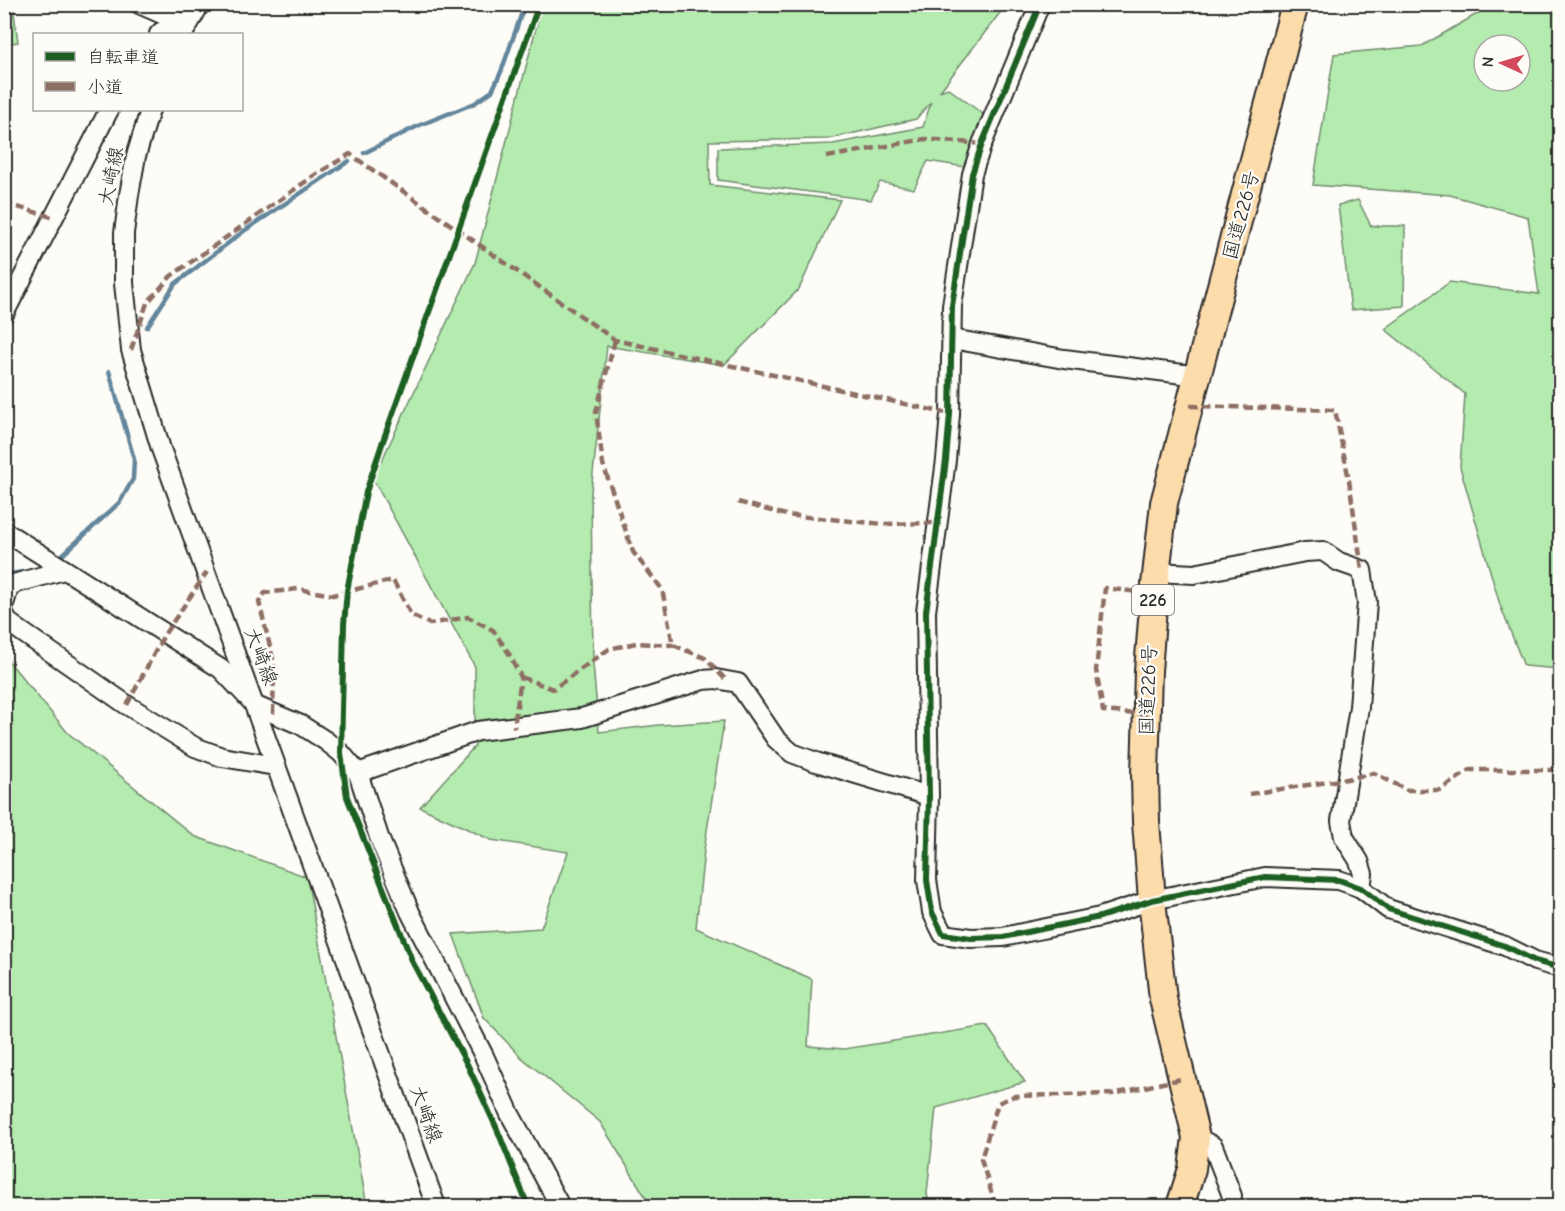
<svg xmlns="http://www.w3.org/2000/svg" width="1565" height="1211" viewBox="0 0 1565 1211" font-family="'Comic Neue','Klee One',sans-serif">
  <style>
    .green { fill: #b4ebaf; stroke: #708b6d; stroke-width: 1.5; fill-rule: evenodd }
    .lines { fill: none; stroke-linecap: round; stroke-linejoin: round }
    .stream { stroke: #63869c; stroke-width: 4.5 }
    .minor-casing { stroke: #2b2b2b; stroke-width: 22 }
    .highway-casing { stroke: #2b2b2b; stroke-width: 30 }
    .minor { stroke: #fdfcf7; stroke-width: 18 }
    .highway { stroke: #fddcac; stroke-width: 26 }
    .quiet { stroke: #8d6e63; stroke-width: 4.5; stroke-dasharray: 9 4.5; stroke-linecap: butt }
    .cycleway-casing { stroke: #fdfcf7; stroke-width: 10 }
    .cycleway { stroke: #1b5e20; stroke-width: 6 }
    .labels { text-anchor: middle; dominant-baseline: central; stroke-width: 4.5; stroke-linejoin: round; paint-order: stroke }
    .shield { fill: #fdfcf7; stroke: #6a6a68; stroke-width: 1.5 }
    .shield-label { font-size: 18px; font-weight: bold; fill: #2b2b2b }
    .street-label { font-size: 20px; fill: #2b2b2b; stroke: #fdfcf7 }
  </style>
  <rect width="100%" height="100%" fill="#fdfcf7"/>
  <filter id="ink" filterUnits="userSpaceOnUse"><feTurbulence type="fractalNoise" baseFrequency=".0167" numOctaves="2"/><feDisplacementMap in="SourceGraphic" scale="12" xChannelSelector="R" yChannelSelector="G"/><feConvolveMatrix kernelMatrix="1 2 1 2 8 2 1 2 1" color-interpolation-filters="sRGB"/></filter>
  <g filter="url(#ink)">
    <g class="green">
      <polygon points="5,4 13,5 18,42 5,44"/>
      <path d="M1494 4 1560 5V669L1524 666 1500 605 1460 467 1465 394 1385 329 1450 282 1539 294 1528 217 1450 195 1313 185 1334 54 1422 46ZM1484 45H1520V81H1484Z"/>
      <polygon points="542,5 1006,5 940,91 948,88 984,115 971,168 928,161 914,189 880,182 871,200 718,180 718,148 833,144 923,127 931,102 916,119 828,139 709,141 710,185 840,200 799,289 724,365 607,346 591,492 593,664 599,732 659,725 724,721 704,850 696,928 812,979 808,1046 844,1049 987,1026 1025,1082 936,1108 927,1193 929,1206 651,1206 600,1122 521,1057 484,1018 453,934 541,928 568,852 491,840 420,807 475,746 475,667 373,479 475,263"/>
      <polygon points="1358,200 1371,226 1405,226 1404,306 1351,310 1338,205"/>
      <polygon points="6,658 68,733 194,836 307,877 367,1206 5,1206 4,659"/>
    </g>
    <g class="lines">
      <g class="stream">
        <polyline points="364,153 420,125 475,103 492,91 501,72 525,4"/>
        <polyline points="147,327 175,284 244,231 349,161"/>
        <polyline points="58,559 120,502 133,479 134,459 109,371"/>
        <polyline points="4,575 29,571"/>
      </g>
      <defs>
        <g id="minor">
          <polyline points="139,4 187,25"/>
          <polyline points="1040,4 982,144 972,174 952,306 950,414 946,460 926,612 929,796 927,880 932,912 943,934 971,938 1003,937 1100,917 1152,900 1265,877 1339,880 1361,888 1388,909 1505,946 1535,961 1560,968"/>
          <polyline points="159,34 161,32 187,25"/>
          <polyline points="183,34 200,4"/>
          <polyline points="150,110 136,156 129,195 124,233 124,283 131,350 161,449 436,1206"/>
          <polyline points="4,314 109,110"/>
          <polyline points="952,339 1064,359 1199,376"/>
          <polyline points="4,531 221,669 256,706 301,725 326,741 341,753 358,773 380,840 410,912 484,1056 510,1114 560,1206"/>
          <polyline points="1156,572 1194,574 1305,552 1323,551 1339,562 1362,570 1367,602 1359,707 1341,821 1344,837 1359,861 1363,874 1361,888"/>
          <polyline points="4,604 10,585 64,570"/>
          <polyline points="4,613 7,621 22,632 127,705 195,747 222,757 275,766"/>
          <polyline points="358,773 478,731 582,718 703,680 716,679 738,683 776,739 792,753 816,762 929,796"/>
          <polyline points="1196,1137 1213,1146 1232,1196 1231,1206"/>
        </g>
        <polyline id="highway" points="1180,1206 1192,1169 1196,1137 1163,999 1152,900 1146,822 1145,775 1148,671 1154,594 1164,503 1295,4"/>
      </defs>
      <use href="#minor" class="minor-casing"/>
      <use href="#highway" class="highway-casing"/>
      <use href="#minor" class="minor"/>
      <use href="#highway" class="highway"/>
      <g class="quiet">
        <polyline points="827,157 925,139 982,144"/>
        <polyline points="4,203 55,218"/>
        <polyline points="615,340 596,412 603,464 633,552 662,589 673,645 705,658 726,680"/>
        <polyline points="131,350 147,303 171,276 315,175 350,154 615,340 950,414"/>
        <polyline points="1190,406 1335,410 1349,480 1362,570"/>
        <polyline points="738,502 786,515 884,524 937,523"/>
        <polyline points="521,677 553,689 609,649 636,643 673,645"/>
        <polyline points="127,705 164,635 207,572"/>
        <polyline points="273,714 274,663 259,602 265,593 298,589 333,595 393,580 411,615 430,624 468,617 493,630 508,652 521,677 514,728"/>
        <polyline points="1147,715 1103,711 1096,670 1105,588 1154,594"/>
        <polyline points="1249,794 1347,779 1374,773 1407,790 1440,790 1470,770 1560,770"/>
        <polyline points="994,1206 993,1198 981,1159 998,1103 1014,1096 1113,1094 1181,1079"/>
      </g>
      <defs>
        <g id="cycleway">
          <polyline points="1040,4 982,144 972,174 952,306 950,414 946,460 926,612 929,796 927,880 932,912 943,934 971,938 1003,937 1100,917 1152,900 1265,877 1339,880 1361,888 1388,909 1505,946 1535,961 1560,968"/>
          <polyline points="528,1206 497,1129 468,1066 413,963 347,797 341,753 344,624 347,591 366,492 383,441 539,4"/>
        </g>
      </defs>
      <use href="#cycleway" class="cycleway-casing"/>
      <use href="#cycleway" class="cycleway"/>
    </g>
  </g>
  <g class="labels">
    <rect class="shield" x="1132" y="585" width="42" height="30" rx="4.5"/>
    <g class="shield-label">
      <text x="1153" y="600">226</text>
    </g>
    <g class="street-label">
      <text transform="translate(111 176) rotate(-79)">大崎線</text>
      <text transform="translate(1241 215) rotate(-75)">国道226号</text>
      <text transform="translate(261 656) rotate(69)">大崎線</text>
      <text transform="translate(1148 690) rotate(-88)">国道226号</text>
      <text transform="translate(426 1114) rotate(70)">大崎線</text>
    </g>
  </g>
  <rect width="1565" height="1211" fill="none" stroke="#fdfcf7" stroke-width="24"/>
  <rect x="12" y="12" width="1541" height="1187" fill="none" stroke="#2b2b2b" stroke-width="2" filter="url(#ink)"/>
  <rect x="33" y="33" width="210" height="78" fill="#fdfcf7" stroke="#a9a8a5" stroke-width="1.5"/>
  <rect x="45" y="52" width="30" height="9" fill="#1b5e20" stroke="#a9a8a5" stroke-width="1.5"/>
  <text x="87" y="63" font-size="18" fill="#2b2b2b">自転車道</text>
  <rect x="45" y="82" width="30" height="9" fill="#8d6e63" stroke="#a9a8a5" stroke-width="1.5"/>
  <text x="87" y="93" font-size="18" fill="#2b2b2b">小道</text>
  <g transform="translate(1502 63) rotate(274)"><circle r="28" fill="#fdfcf7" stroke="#a9a8a5" stroke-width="1.5"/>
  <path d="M0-4.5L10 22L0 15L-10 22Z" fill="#d1495b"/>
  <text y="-9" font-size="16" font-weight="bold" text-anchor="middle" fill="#2b2b2b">N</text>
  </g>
</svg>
